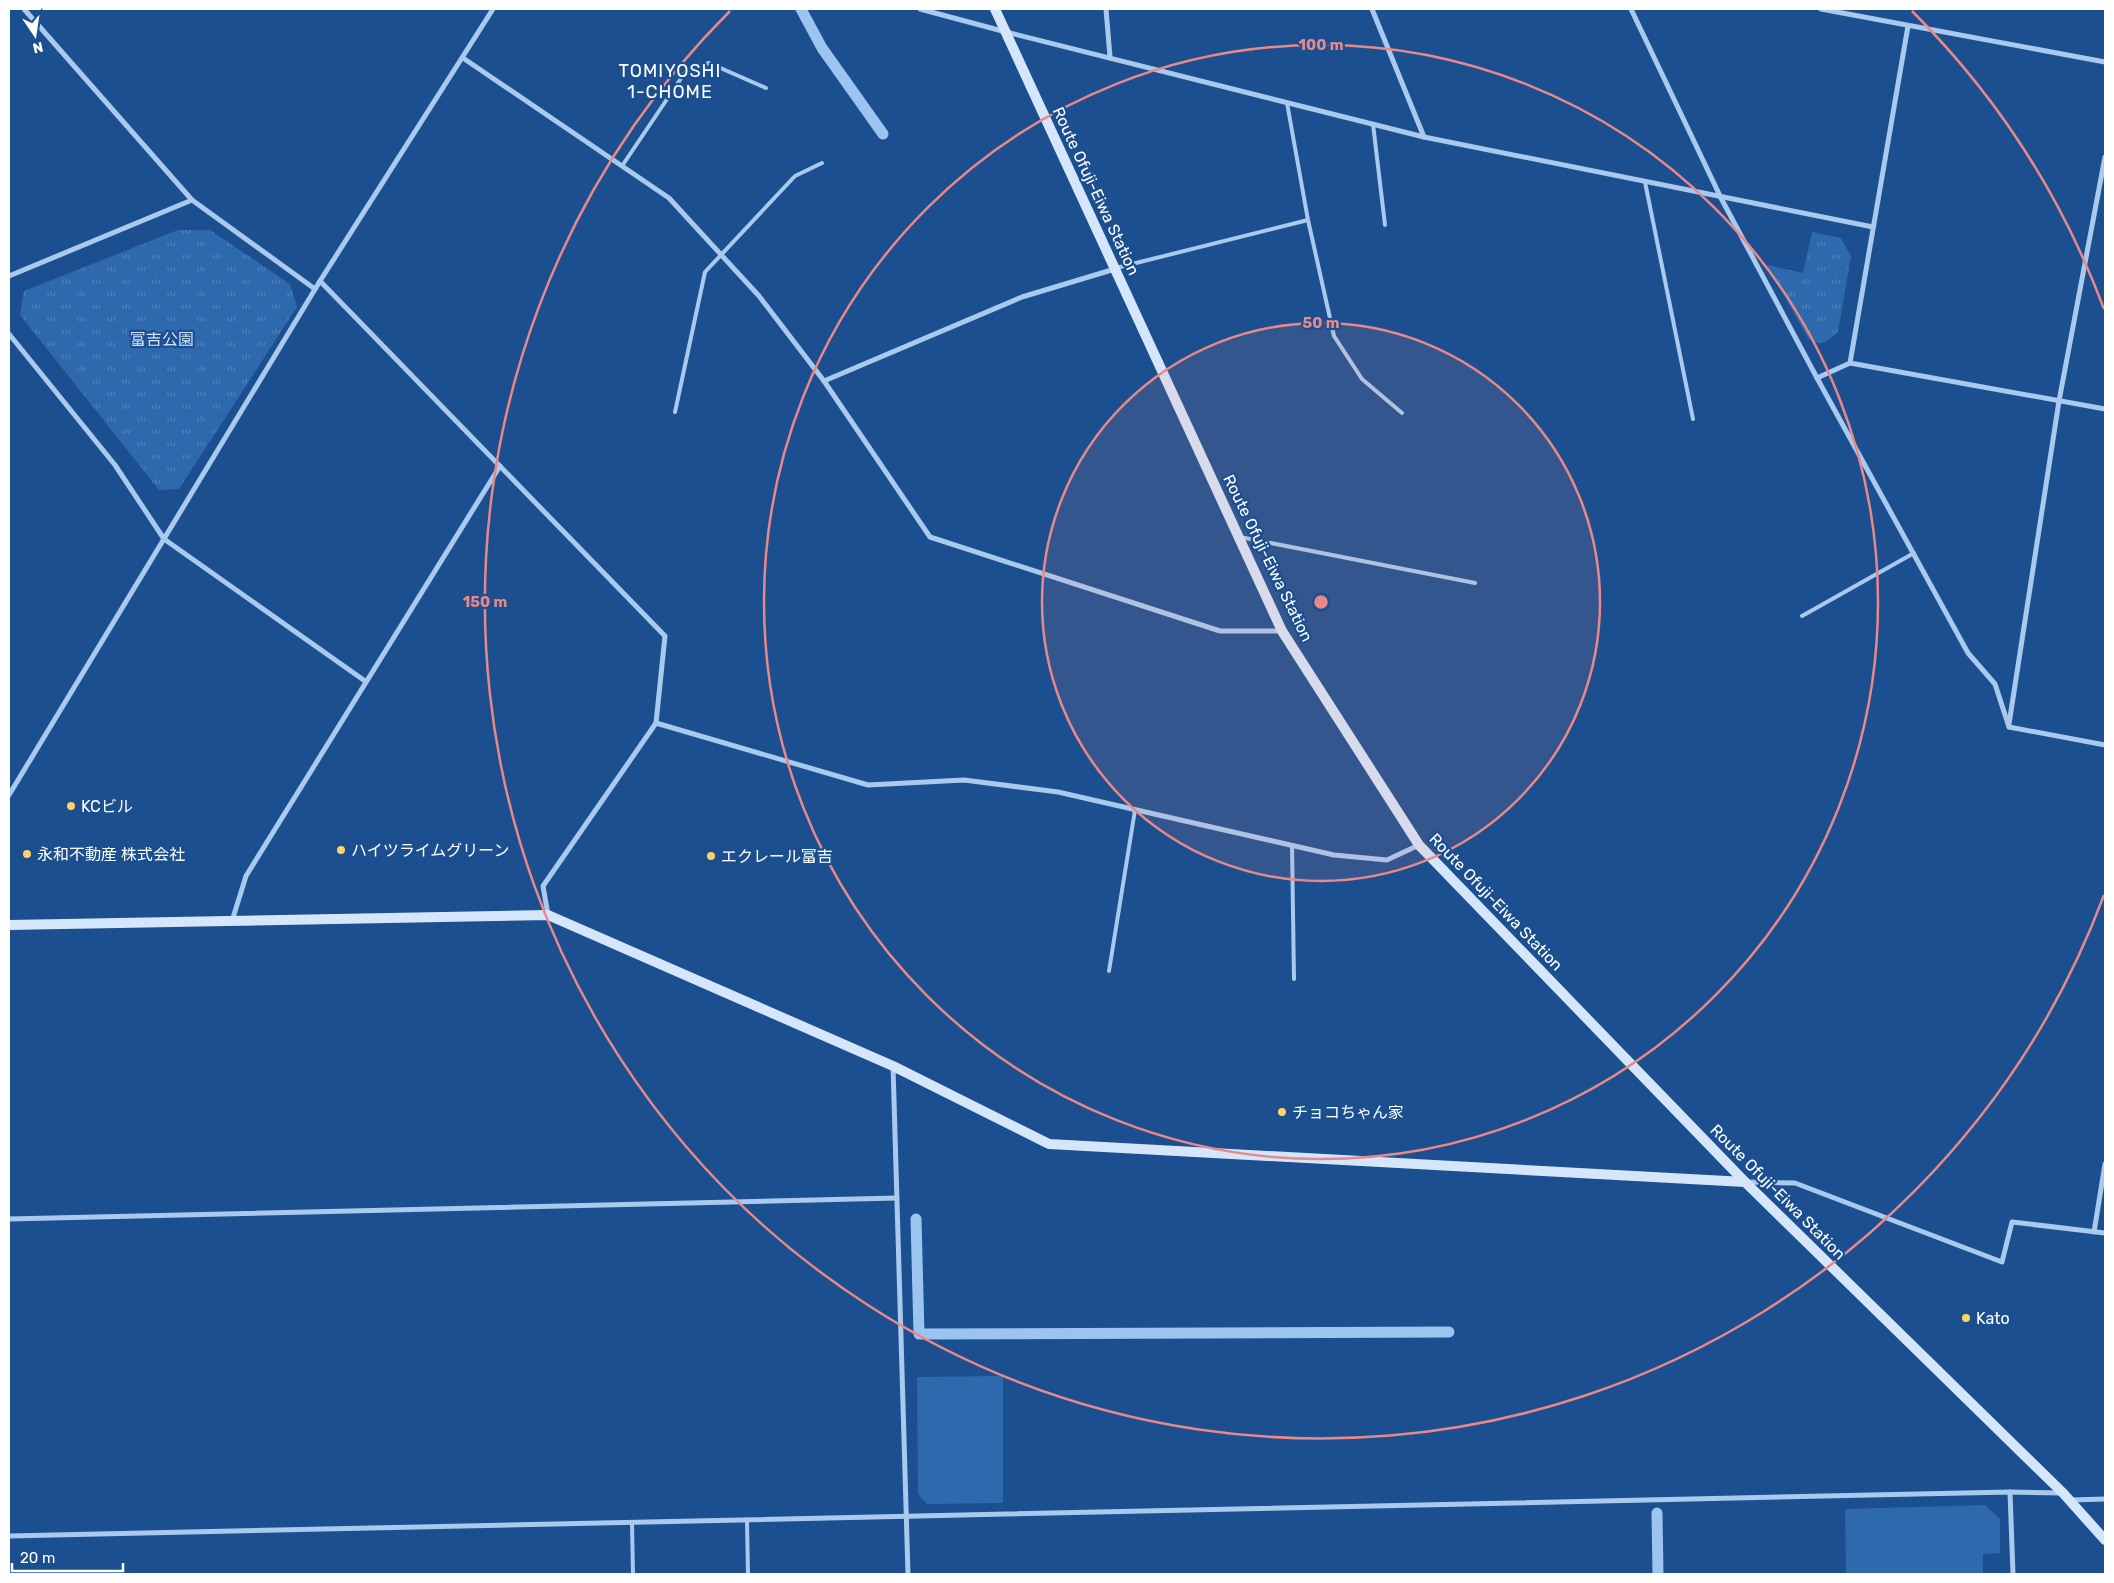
<svg xmlns="http://www.w3.org/2000/svg" width="2114" height="1583" viewBox="0 0 2114 1583" font-family="Rubik,'Noto Sans JP',sans-serif">
  <style>
    .green { fill: #2e69ad }
    .park { fill: url(#park-tufts) }
    .lines { fill: none; stroke-linecap: round; stroke-linejoin: round }
    .stream { stroke: #9cc4f0; stroke-width: 11 }
    .lane { stroke: #a9c9ee; stroke-width: 4 }
    .street { stroke: #a9c9ee; stroke-width: 5 }
    .secondary { stroke: #d6e6fa; stroke-width: 10 }
    .ring { fill: none; stroke: #e88989; stroke-width: 2.5 }
    .poi-dot { fill: #ffd166; stroke: #1b4f8f; stroke-width: 2 }
    .labels { text-anchor: middle; dominant-baseline: central; stroke-width: 4.5; stroke-linejoin: round; paint-order: stroke }
    .street-label { font-size: 16px; fill: #fff; stroke: #1b4f8f }
    .park-label { font-size: 16px; fill: #cfe3fa; stroke: #1b4f8f }
    .poi-label { font-size: 16px; fill: #fff; stroke: #1b4f8f; text-anchor: start }
    .neighbourhood-label { font-size: 18px; letter-spacing: 1px; fill: #fff; stroke: #1b4f8f }
    .centre { fill: #e88989; stroke: #1b4f8f; stroke-width: 2.5 }
    .ring-label { font-size: 15px; text-anchor: middle; font-weight: bold; fill: #e88989; stroke: #1b4f8f; stroke-width: 4.5; stroke-linejoin: round; paint-order: stroke }
  </style>
  <defs>
    <pattern id="park-tufts" width="24" height="20" patternUnits="userSpaceOnUse" patternTransform="scale(1.25)"><rect width="24" height="20" fill="#2e69ad"/><path d="M3 7l-1-3M5 7V3M7 7l1-3M15 17l-1-3M17 17v-4M19 17l1-3" fill="none" stroke="#4d80b9"/></pattern>
  </defs>
  <rect width="100%" height="100%" fill="#1b4f8f"/>
  <g class="green">
    <polygon points="1003,1376 1003,1503 927,1504 918,1494 917,1377"/>
    <polygon points="1985,1505 2000,1519 2000,1553 1983,1554 1983,1574 1846,1574 1845,1509"/>
  </g>
  <g class="park">
    <polygon points="178,230 210,230 290,284 297,307 179,489 159,490 20,315 24,291"/>
    <path d="M1812 232 1841 238 1851 256 1838 332C1827 342 1821 347 1808 338L1767 265 1803 273Z"/>
  </g>
  <g class="lines">
    <g class="stream">
      <polyline points="801,9 822,48 883,134"/>
      <polyline points="916,1219 919,1334 1449,1332"/>
      <polyline points="1657,1513 1658,1574"/>
    </g>
    <g class="lane">
      <polyline points="1287,103 1308,220 1334,336 1362,379 1402,413"/>
      <polyline points="1373,124 1385,225"/>
      <polyline points="622,166 686,71 709,63 766,88"/>
      <polyline points="1645,182 1693,419"/>
      <polyline points="1116,268 1308,220"/>
      <polyline points="675,412 705,272 795,176 822,163"/>
      <polyline points="1240,537 1475,583"/>
      <polyline points="1802,616 1914,553"/>
      <polyline points="1292,845 1294,979"/>
      <polyline points="1109,971 1135,810"/>
      <polyline points="747,1521 748,1574"/>
      <polyline points="632,1523 633,1574"/>
    </g>
    <g class="street">
      <polyline points="24,9 192,200 315,289"/>
      <polyline points="920,9 1006,32 1424,137 1873,227"/>
      <polyline points="1106,9 1110,57"/>
      <polyline points="1372,9 1424,137"/>
      <polyline points="1631,9 1721,198 1817,378 1968,653 1995,684 2009,727"/>
      <polyline points="1821,9 2105,62"/>
      <polyline points="463,58 669,198 759,296 824,381 930,537 1220,631 1281,631"/>
      <polyline points="9,276 192,200"/>
      <polyline points="320,281 665,636 656,723"/>
      <polyline points="9,334 115,465 164,539 365,681"/>
      <polyline points="1850,363 1908,26"/>
      <polyline points="1817,378 1850,363 2105,409"/>
      <polyline points="824,381 1022,297 1115,269"/>
      <polyline points="2009,724 2059,401 2105,157"/>
      <polyline points="2009,727 2105,745"/>
      <polyline points="9,795 320,281 493,9"/>
      <polyline points="548,915 543,886 656,723 868,785 964,780 1058,792 1334,855 1387,860 1419,845"/>
      <polyline points="232,921 246,876 500,466"/>
      <polyline points="893,1066 908,1574"/>
      <polyline points="1746,1182 1795,1183 2002,1262 2012,1222 2105,1233"/>
      <polyline points="9,1219 897,1198"/>
      <polyline points="2094,1232 2105,1164"/>
      <polyline points="2010,1492 2013,1574"/>
      <polyline points="2071,1500 2105,1499"/>
      <polyline points="9,1536 2010,1492 2062,1493"/>
    </g>
    <g class="secondary">
      <polyline points="995,9 1282,631 1419,845 1745,1182 2063,1493 2105,1540"/>
      <polyline points="9,925 548,915 893,1066 1049,1144 1745,1182"/>
    </g>
  </g>
  <circle cx="1321" cy="602" r="279" fill="#e88989" fill-opacity=".12"/>
  <g class="ring">
    <circle cx="1321" cy="602" r="279"/>
    <circle cx="1321" cy="602" r="557"/>
    <path d="M2104 895A836 836 0 1 1 730 11M1912 11A836 836 0 0 1 2104 309"/>
  </g>
  <g class="poi-dot">
    <circle cx="71" cy="806" r="5"/>
    <circle cx="341" cy="850" r="5"/>
    <circle cx="27" cy="854" r="5"/>
    <circle cx="711" cy="856" r="5"/>
    <circle cx="1282" cy="1112" r="5"/>
    <circle cx="1966" cy="1318" r="5"/>
  </g>
  <g class="labels">
    <g class="street-label">
      <text transform="translate(1096 191) rotate(65)">Route Ofuji-Eiwa Station</text>
      <text transform="translate(1268 558) rotate(64)">Route Ofuji-Eiwa Station</text>
      <text transform="translate(1496 902) rotate(46)">Route Ofuji-Eiwa Station</text>
      <text transform="translate(1778 1192) rotate(45)">Route Ofuji-Eiwa Station</text>
    </g>
    <g class="park-label">
      <text x="162" y="339">富吉公園</text>
    </g>
    <g class="poi-label">
      <text x="81" y="806">KCビル</text>
      <text x="351" y="850">ハイツライムグリーン</text>
      <text x="37" y="854">永和不動産 株式会社</text>
      <text x="721" y="856">エクレール富吉</text>
      <text x="1292" y="1112">チョコちゃん家</text>
      <text x="1976" y="1318">Kato</text>
    </g>
    <g class="neighbourhood-label">
      <text x="670" y="71">TOMIYOSHI<tspan x="670" dy="21">1-CHOME</tspan></text>
    </g>
  </g>
  <circle cx="1321" cy="602" r="8" class="centre"/>
  <g class="ring-label">
    <text x="1321" y="50">100 m</text>
    <text x="1321" y="328">50 m</text>
    <text x="485" y="607">150 m</text>
  </g>
  <rect width="2114" height="1583" fill="none" stroke="#ffffff" stroke-width="20"/>
  <g transform="translate(35 35) rotate(167)" stroke="#1b4f8f" stroke-width="4" paint-order="stroke">
  <path d="M0-4L9 19L0 12L-9 19Z" fill="#ffffff"/>
  <text y="-8" font-size="14" font-weight="bold" text-anchor="middle" fill="#ffffff">N</text>
  </g>
  <path d="M12 1563v8h111v-8" fill="none" stroke="#ffffff" stroke-width="2.5"/>
  <text x="20" y="1563" font-size="15" fill="#ffffff" stroke="#1b4f8f" stroke-width="4" paint-order="stroke">20 m</text>
</svg>
